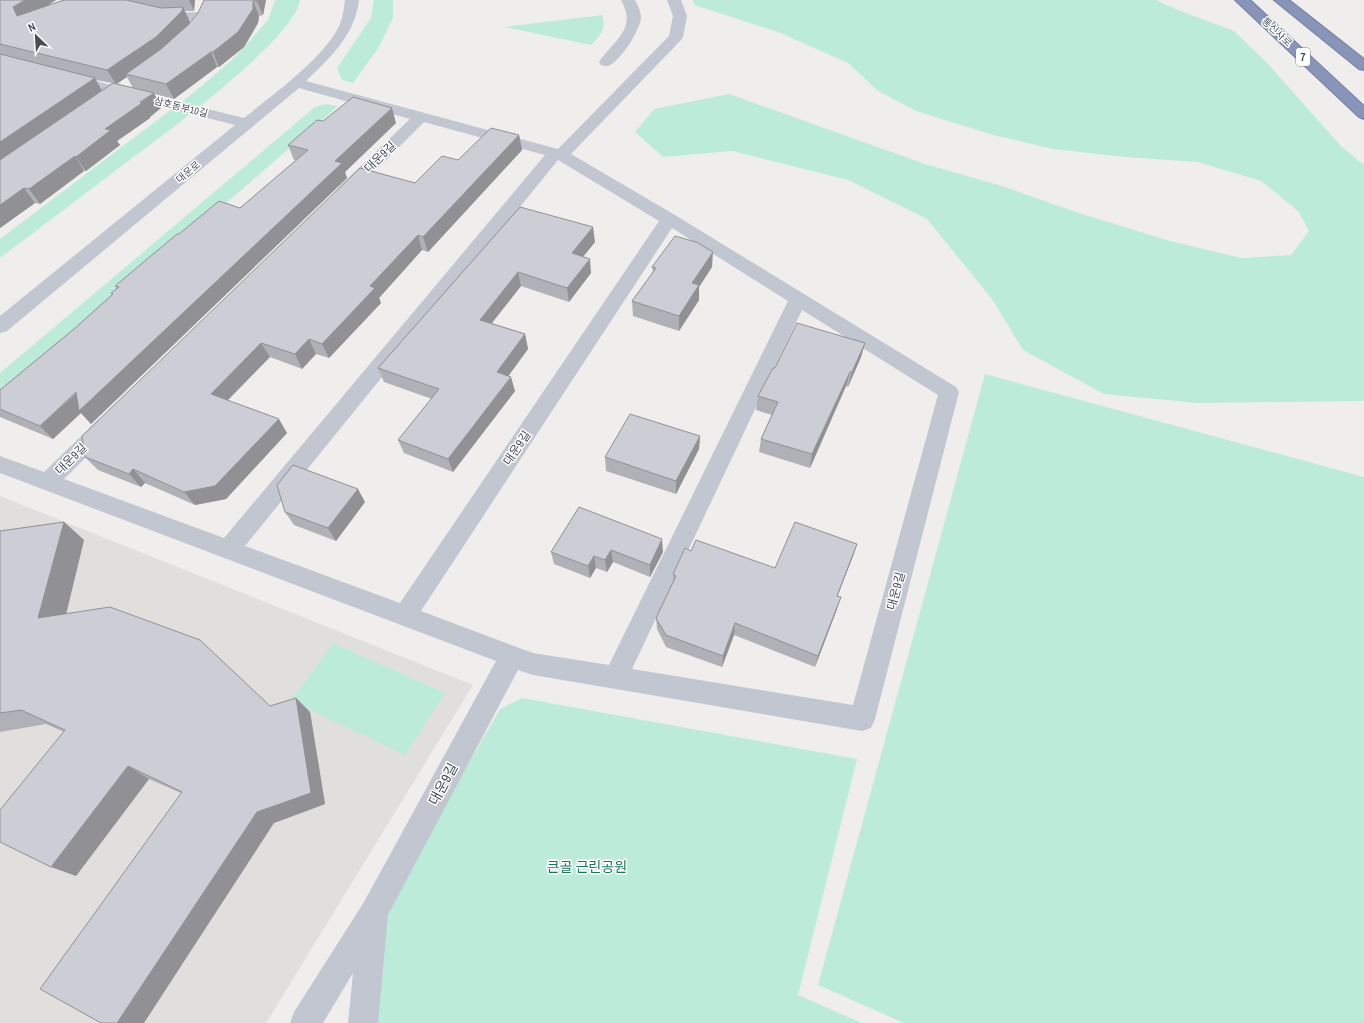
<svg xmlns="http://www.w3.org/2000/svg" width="1364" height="1023" viewBox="0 0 1364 1023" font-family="'Archivo Narrow','Noto Sans KR',sans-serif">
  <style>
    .education { fill: #e1dfde }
    .green { fill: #bdebd9 }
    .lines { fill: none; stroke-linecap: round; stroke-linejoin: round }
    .highway-casing { stroke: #7380a5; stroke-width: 2 }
    .minor { fill: #c1c6d1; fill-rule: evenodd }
    .highway { fill: #8895b9; fill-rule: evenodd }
    .wall { fill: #b0b1b7; fill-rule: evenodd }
    .shaded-wall { fill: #909095 }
    .building { fill: #cdced5; stroke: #909095 }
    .labels { text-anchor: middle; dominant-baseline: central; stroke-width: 3; stroke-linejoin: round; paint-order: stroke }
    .far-street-label { font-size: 10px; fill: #474c59; stroke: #fff }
    .shield { fill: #fff; stroke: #7e828b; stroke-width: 1 }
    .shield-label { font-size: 11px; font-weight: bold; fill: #474c59 }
    .street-label { font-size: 12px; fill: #474c59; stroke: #fff }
    .near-street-label { font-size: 14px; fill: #474c59; stroke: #fff }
    .near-park-label { font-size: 14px; fill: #1c755c; stroke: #fff }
  </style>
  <rect width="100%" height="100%" fill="#f0eeed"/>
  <polygon class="education" points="0,496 473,685 266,1023 0,1023"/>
  <g class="green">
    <path d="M275 0H300C293 43 148 146 110 175 73 203 37 230 0 258V239L197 90 235 57 268 20Z"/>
    <polygon points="374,0 393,0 393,18 379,47 353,83 342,80 337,68 371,18"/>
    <polygon points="693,0 1156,0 1178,10 1234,31 1267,63 1342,147 1364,165 1364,401 1198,403 1104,394 1023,350 992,299 927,219 848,180 732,151 663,157 635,132 654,109 729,94 925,164 1002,186 1076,212 1170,241 1241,258 1291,255 1309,231 1299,212 1261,181 1198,162 1125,157 1053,149 993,135 916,111 878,91 848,63 778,32 694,5"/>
    <path d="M602 15C607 28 600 36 591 45L504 27Z"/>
    <polygon points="326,104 338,106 0,400 0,373 315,107"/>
    <polygon points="985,374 1364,477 1364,1023 904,1023 818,985"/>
    <polygon points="333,643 445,693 405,755 291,701"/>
    <polygon points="522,698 857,759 798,995 862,1023 376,1023 388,902 500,709"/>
  </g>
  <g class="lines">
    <defs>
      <g id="highway">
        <polygon points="1235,0 1250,0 1364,106 1364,119 1359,117"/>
        <polygon points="1274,0 1289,0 1364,59 1364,70 1359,69"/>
      </g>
    </defs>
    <use href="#highway" class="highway-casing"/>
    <g class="minor">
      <path d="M345 0H359C355 35 330 58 306 81L558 149 669 36 673 16 667 0H681L687 16 683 37 681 40 571 154 675 215 956 387 959 392 875 719 871 728 862 731 533 675 518 670 388 915 378 1023H348L353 973 323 1023H290L294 1012 364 902 496 661 0 473V456L44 472 98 420 105 418 112 420 115 426 112 432 64 479 224 538 545 155 424 122 351 195 345 196 339 195 337 191 339 187 410 119 299 88 7 331 0 333V316L235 125 66 82 64 79 66 76 71 75 244 118C272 95 326 57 340 24 343 16 344 8 345 0ZM558 160 659 221 400 603 245 546ZM672 228 788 301 609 665 533 653 421 611ZM802 310 938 395 853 705 632 669Z"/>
      <path d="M621 0H635C638 6 641 11 641 18 640 30 621 60 610 65 607 67 604 66 601 65L599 62C613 41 638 29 621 0Z"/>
      <polygon points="158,11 168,13 200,12 205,13 207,16 205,19 200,20 168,21 153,18 151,15 153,12"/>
    </g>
    <use href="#highway" class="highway"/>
  </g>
  <g class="wall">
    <path d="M0 0H56L48 5 64 0H195L194 11H185L190 22 189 24 198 13 204 0H266L263 15 259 16 258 23 244 47 219 67H217L174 99 154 94 161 108 150 117V118L117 141 120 145 86 171H84L40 204 35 203 0 228ZM127 77 133 88 117 84ZM96 80 112 83 102 90Z"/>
    <polygon points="323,121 396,123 345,172 347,178 91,424 81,413 53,439 0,417 0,390 74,329 112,295 111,293 117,288 115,286 179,234 240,208 296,160 294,160 288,145"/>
    <polygon points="519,135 522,150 428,252 422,250 379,298 381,303 329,358 316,354 302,369 270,357 228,400 287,433 226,499 195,505 145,483 141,487 98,470 85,457 415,183 458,160"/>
    <polygon points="520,207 595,242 583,257 591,273 569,302 521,286 492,323 525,334 528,349 508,376 515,391 453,472 404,453 398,440 432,399 384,382 378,368"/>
    <polygon points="652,267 712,267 699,287 699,300 679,331 633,316 632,301 653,272"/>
    <polygon points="865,343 861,357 848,387 846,386 810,468 759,452 761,439 772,415 756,410 758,396"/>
    <polygon points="700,436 699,449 676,494 606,471 605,457"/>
    <polygon points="365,502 336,541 294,525 285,512"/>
    <polygon points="579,507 663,552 650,577 613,562 607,572 596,568 590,578 554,564 551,552"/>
    <polygon points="64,522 84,540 66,614 217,656 270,706 296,698 310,712 325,804 274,823 181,793 149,779 76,876 64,732 46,724 0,732 0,531"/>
    <polygon points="857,544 853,556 837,596 837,609 815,667 734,635 722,667 666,647 657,629 656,618 673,583 673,574 775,568"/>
  </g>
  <g class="shaded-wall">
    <polygon points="25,0 56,0 22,22 17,16 13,7"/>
    <polygon points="189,0 195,0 194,11"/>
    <polygon points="257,0 266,0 263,15 257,1"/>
    <polygon points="253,1 259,16 258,23 244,47 219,67 213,52"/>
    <polygon points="183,7 190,22 189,25 163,52 126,74 127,77 116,84 107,70"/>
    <polygon points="211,52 217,67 174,99 166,84"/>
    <polygon points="95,78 103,93 0,164 0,142"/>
    <polygon points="154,93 161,108 150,117 150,118 117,141 120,145 86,171 76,157 105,129"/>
    <polygon points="392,108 396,123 345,172 347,178 91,424 81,413 53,439 40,426 335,161"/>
    <polygon points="519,135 522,150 428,252 423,237"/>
    <polygon points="75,156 84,171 40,204 29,189"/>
    <polygon points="24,188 35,203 0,228 0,205"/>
    <polygon points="593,227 595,242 574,268 572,253"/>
    <polygon points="418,235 422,250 379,298 381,303 329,358 322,344 370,286"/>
    <polygon points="713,252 712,267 699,287 699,300 679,331 679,316 692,283"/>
    <polygon points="590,259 591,273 569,302 567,288"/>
    <polygon points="518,272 521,286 483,334 480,320"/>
    <polygon points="525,334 528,349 501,386 497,372"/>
    <polygon points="309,339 316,354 302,369 295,354"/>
    <polygon points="261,343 270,357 220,408 211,394"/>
    <polygon points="865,343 861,357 848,387 852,372"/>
    <polygon points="850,372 846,386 810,468 812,454"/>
    <polygon points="511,377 515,391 453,472 448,459"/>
    <polygon points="279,419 287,433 226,499 195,505 184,492"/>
    <polygon points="700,436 699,449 676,494 676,481"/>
    <polygon points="133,469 145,483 141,487 129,474"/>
    <polygon points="358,489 365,502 336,541 328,528"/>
    <polygon points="64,522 84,540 61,635 38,618"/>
    <polygon points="662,539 663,552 650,577 650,565"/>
    <polygon points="857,544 853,556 833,608 837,596"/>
    <polygon points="611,550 613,562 607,572 605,560"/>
    <polygon points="594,556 596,568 590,578 588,566"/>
    <polygon points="841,597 837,609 815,667 818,656"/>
    <polygon points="735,623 734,635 722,667 723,656"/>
    <polygon points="296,698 310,712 325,804 274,823 144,1023 117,1023"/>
    <polygon points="128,766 149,779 76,876 51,867"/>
  </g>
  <g class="building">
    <polygon points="0,0 25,0 13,7 17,16 64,0 126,0 161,8 183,7 182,11 156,37 107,70 0,44"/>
    <polygon points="204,0 257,0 257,1 253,1 253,9 238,32 213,52 211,52 166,84 126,74 161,49 188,25 198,13"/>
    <polygon points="0,54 95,78 0,142"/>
    <polygon points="113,83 154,93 140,102 142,103 105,129 111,130 76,157 75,156 29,189 24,188 0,205 0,160"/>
    <polygon points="353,97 392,108 335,161 342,163 79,411 76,392 40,426 0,409 0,390 74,329 113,294 111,293 119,287 115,286 177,234 179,234 219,201 240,208 308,150 288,145 317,120 323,121"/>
    <polygon points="491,128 519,135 423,237 418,235 370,286 375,288 322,344 309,339 295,354 261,343 211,394 279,419 215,486 184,492 133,469 129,474 85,457 82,436 360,168 415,183 442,156 458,160"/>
    <polygon points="520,207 593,227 572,253 590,259 567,288 518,272 480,320 525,334 497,372 511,377 448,459 398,440 439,389 378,368"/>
    <polygon points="675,236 696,242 713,252 692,283 699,285 679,316 632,301 656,268 652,267"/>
    <polygon points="797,323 865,343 852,372 850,372 812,454 761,439 778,402 758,396 773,368 775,368"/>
    <polygon points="630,414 700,436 676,481 605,457"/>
    <polygon points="293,465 358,489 328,528 285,512 277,485"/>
    <polygon points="579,507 662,539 650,565 611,550 605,560 594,556 588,566 551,552"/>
    <polygon points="64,522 38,618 110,607 200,640 270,706 296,698 311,793 257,812 117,1023 101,1023 40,989 182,792 128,766 51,867 0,842 0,810 65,730 21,710 0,713 0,531"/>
    <polygon points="795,522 857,544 837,596 841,597 818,656 735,623 723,656 666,635 656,618 676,576 673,574 685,548 691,551 696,540 775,568"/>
  </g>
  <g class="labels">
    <g class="far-street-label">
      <text transform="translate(1277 32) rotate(43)">통신사로</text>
      <text transform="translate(181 107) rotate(14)">삼호동부10길</text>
      <text transform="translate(188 172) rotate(-39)">대운로</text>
    </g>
    <rect class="shield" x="1296" y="48" width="14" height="18" rx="3"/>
    <g class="shield-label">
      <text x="1303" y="57">7</text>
    </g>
    <g class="street-label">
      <text transform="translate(380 157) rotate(-44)">대운9길</text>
      <text transform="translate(517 448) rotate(-56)">대운9길</text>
      <text transform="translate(71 459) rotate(-44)">대운9길</text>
      <text transform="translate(896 591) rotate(-75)">대운9길</text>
    </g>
    <g class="near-street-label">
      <text transform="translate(443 784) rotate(-62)">대운9길</text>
    </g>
    <g class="near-park-label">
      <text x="587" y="867">큰골 근린공원</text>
    </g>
  </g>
  <g transform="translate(36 36) rotate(335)" stroke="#ffffff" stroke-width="3" paint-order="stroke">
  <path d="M0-3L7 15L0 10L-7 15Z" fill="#474c59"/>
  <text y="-6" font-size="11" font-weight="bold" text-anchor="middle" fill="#474c59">N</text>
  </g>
</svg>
